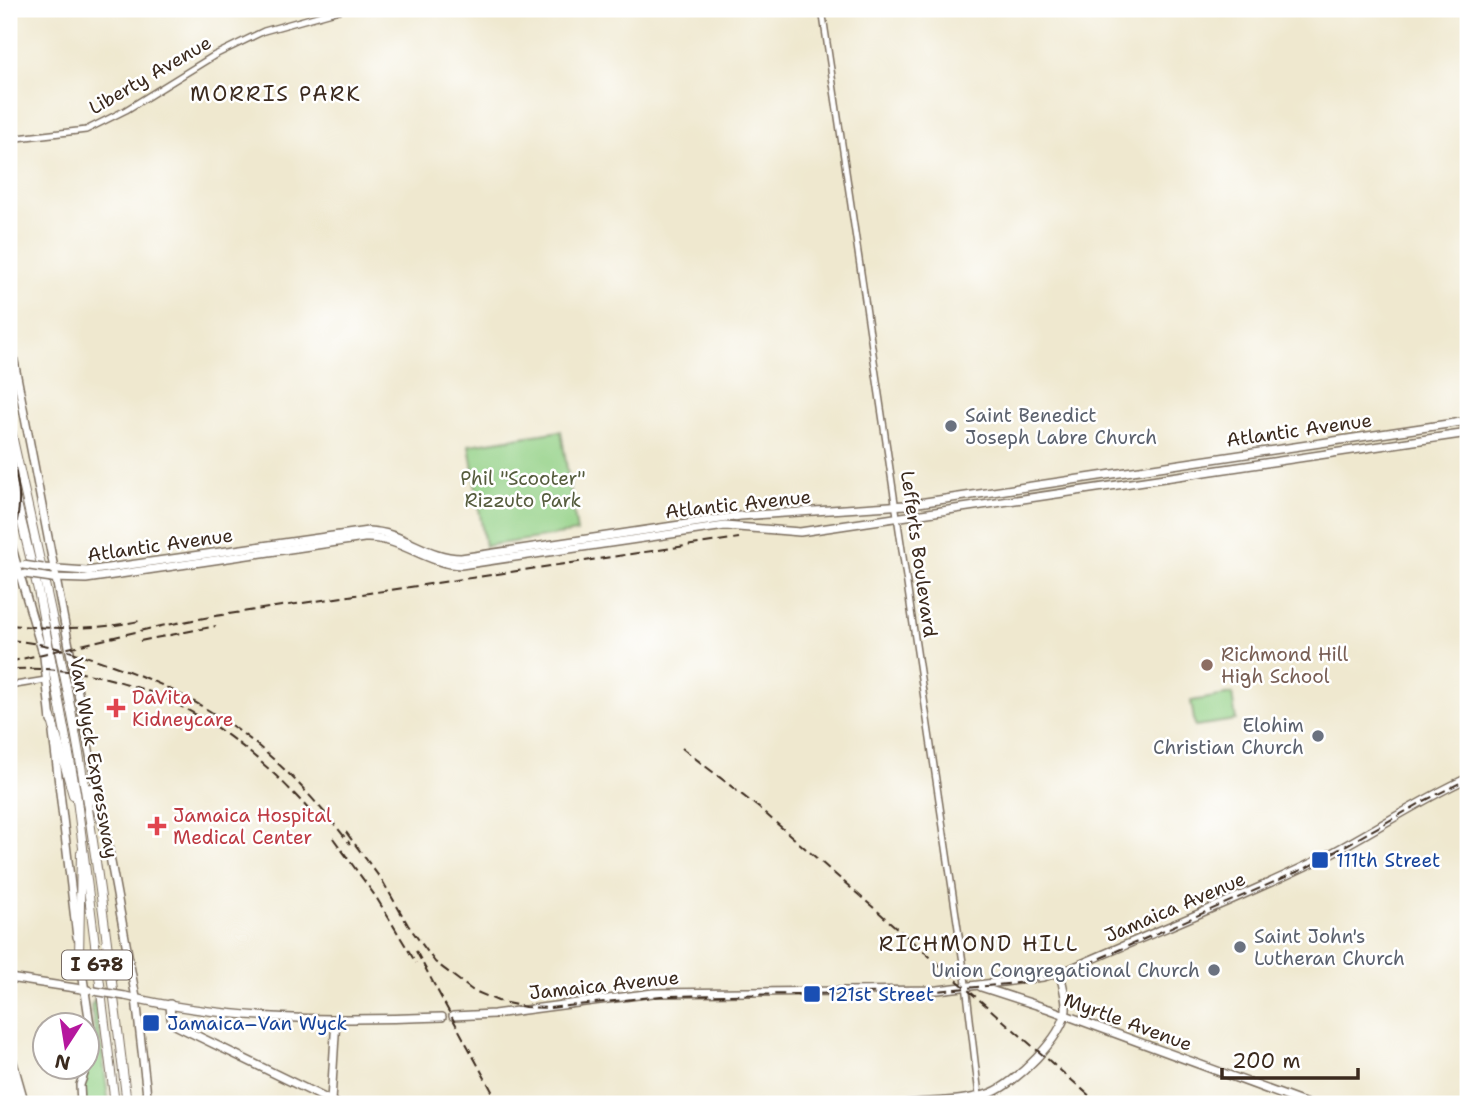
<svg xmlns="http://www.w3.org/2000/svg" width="1477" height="1113" viewBox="0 0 1477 1113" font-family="'Shantell Sans',sans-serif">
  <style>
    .green { fill: #93d085; stroke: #677d52; stroke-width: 2 }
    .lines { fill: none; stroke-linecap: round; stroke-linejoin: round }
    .minor-casing { stroke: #7a6c5c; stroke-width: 8 }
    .major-casing { stroke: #7a6c5c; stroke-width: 10 }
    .highway-casing { stroke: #7a6c5c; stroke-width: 10 }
    .minor { stroke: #fff; stroke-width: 5 }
    .major { stroke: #fff; stroke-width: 7 }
    .highway { stroke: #fff; stroke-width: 8 }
    .tram { stroke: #3b2a1e; stroke-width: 2 }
    .rail { stroke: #3b2a1e; stroke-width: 2; stroke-dasharray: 10 5; stroke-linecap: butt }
    .major-bridge-casing { stroke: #7a6c5c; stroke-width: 10; stroke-linecap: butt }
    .major-bridge { stroke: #fff; stroke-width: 7 }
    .worship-dot { fill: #6b7280; stroke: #fff; stroke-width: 2.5 }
    .education-dot { fill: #8d6e63; stroke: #fff; stroke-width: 2.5 }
    .health-dot { fill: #e0444e; stroke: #fff; stroke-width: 2.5 }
    .transit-dot { fill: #1a4fb4; stroke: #fff; stroke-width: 2.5 }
    .labels { text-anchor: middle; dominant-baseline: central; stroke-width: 5; stroke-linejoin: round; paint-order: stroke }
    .shield { fill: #fff; stroke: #766a62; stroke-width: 2 }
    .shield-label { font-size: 18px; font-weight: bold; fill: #3b2a1e }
    .street-label { font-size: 19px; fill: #3b2a1e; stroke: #fff }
    .worship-label { font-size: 19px; fill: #5b616d; stroke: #fff; text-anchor: start }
    .park-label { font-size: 19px; fill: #555c3d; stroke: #fff }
    .education-label { font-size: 19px; fill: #785e54; stroke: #fff; text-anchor: start }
    .health-label { font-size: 19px; fill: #be3a42; stroke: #fff; text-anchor: start }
    .transit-label { font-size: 19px; fill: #164399; stroke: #fff; text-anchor: start }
    .neighbourhood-label { font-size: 21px; letter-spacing: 2px; fill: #3b2a1e; stroke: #fff }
  </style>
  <rect width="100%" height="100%" fill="#fff"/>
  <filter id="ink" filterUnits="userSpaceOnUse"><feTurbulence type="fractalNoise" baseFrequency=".0143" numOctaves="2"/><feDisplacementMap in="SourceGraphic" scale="14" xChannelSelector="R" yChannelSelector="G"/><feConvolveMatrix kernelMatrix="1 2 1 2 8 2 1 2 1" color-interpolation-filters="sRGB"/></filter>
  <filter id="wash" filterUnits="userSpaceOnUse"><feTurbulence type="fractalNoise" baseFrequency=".00686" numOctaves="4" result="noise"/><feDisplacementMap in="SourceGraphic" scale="28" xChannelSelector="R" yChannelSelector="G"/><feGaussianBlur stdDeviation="1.57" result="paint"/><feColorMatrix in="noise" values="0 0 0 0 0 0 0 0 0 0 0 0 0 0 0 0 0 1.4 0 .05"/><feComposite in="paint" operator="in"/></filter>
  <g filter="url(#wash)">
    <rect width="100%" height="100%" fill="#efe8cf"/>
    <g class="green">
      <polygon points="561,431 577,532 485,546 469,445"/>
      <polygon points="1232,694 1236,720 1195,726 1191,701"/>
      <polygon points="95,999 96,1007 109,1104 85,1102 83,1089 85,1077 97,1047 91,1006"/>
    </g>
  </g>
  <g filter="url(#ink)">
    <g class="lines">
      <defs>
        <g id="minor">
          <polyline points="822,9 965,976 980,1104"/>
          <polyline points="9,139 86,130 126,110 215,55 264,31 343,9"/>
          <polyline points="9,686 46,680"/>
        </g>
        <g id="major">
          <polyline points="9,335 101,812"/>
          <polyline points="9,538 44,657 51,721"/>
          <path d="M43 568 87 571 368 531C404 532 426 558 461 558L740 516 905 505 1468 421"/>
          <path d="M52 578 86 579 364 538C400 536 425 564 461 565L725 526 800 532 1468 433"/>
          <polyline points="53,733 77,937"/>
          <polyline points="104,824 136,998 148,1104"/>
          <polyline points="79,952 93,1044 88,1064"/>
          <polyline points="9,978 88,990"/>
          <polyline points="981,987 1049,1009 1307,1104"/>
          <path d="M125 996C229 1021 336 1021 442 1017"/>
          <polyline points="170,1004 171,1018 175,1025 337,1104"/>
          <path d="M453 1016 494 1014 653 993 938 990 1043 977 1070 969C1151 933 1234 901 1314 862 1367 836 1415 802 1468 778"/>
          <polyline points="9,1048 25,1104"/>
          <polyline points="17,1081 17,1104"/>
          <polyline points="331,1101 336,1019"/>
          <polyline points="81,1104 80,1085 86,1068"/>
          <path d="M905 1104C932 1101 965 1102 991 1093 1015 1084 1063 1037 1066 1010 1067 999 1062 984 1060 973"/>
        </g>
        <g id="highway">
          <path d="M9 421C32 526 57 631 76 737 98 859 112 982 127 1104"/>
          <polyline points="9,470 38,590 76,792 115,1104"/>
          <polyline points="51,717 73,795"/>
          <polyline points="90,788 104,828"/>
          <polyline points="79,956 81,853"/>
        </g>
      </defs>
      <use href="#minor" class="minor-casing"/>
      <use href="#major" class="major-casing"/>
      <use href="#highway" class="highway-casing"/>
      <use href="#minor" class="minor"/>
      <use href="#major" class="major"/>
      <use href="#highway" class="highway"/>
      <path class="tram" d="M9 440C17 475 27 509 9 543"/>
      <g class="rail">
        <path d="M9 625C53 629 95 630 139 621"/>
        <path d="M9 640C45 643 78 653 112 665 217 702 282 756 350 844"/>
        <polyline points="140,641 216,626"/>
        <polyline points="9,662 161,626 215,616 739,538"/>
        <path d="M15 669C140 664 238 727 317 819"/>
        <polyline points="682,748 759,808 1099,1104"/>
        <polyline points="346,832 383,882 408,925 435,962 472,990 498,1001 525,1007 549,1008 661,996 928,992 1026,982 1080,967 1306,868 1424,801 1468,779"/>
        <polyline points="333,838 376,897 416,963"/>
        <polyline points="416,951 499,1104"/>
      </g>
      <defs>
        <g id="major-bridge">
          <polyline points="23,565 43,568"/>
          <polyline points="25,574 52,578"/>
          <polyline points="94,991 125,996"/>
        </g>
      </defs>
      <use href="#major-bridge" class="major-bridge-casing"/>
      <use href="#major-bridge" class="major-bridge"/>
    </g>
  </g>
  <g class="worship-dot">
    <circle cx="951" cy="426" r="7"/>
    <circle cx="1318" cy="736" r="7"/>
    <circle cx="1240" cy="947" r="7"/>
    <circle cx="1214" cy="970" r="7"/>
  </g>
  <circle class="education-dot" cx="1207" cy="665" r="7"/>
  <g class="health-dot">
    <path d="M112.5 697.5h7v7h7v7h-7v7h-7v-7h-7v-7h7z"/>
    <path d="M153.5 815.5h7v7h7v7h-7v7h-7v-7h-7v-7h7z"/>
  </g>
  <g class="transit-dot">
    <rect x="1311" y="851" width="18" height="18" rx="3.5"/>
    <rect x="803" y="985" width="18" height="18" rx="3.5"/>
    <rect x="142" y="1014" width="18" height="18" rx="3.5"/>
  </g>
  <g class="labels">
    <rect class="shield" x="62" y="950.5" width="70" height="29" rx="5"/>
    <g class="shield-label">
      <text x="97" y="965">I 678</text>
    </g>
    <g class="street-label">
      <text transform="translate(150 75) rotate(-30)">Liberty Avenue</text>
      <text transform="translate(1299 430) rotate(-8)">Atlantic Avenue</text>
      <text transform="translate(738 504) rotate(-6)">Atlantic Avenue</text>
      <text transform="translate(160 545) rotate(-8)">Atlantic Avenue</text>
      <text transform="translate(919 554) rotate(82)">Lefferts Boulevard</text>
      <text transform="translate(94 758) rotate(80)">Van Wyck Expressway</text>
      <text transform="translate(1175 907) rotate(-23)">Jamaica Avenue</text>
      <text transform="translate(604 985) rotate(-6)">Jamaica Avenue</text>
      <text transform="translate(1128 1022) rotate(20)">Myrtle Avenue</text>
    </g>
    <g class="worship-label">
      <text x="965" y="415">Saint Benedict<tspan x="965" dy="22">Joseph Labre Church</tspan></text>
      <text x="1304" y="725" text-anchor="end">Elohim<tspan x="1304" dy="22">Christian Church</tspan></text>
      <text x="1254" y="936">Saint John's<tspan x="1254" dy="22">Lutheran Church</tspan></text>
      <text x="1200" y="970" text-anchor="end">Union Congregational Church</text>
    </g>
    <g class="park-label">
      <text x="523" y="478">Phil "Scooter"<tspan x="523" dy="22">Rizzuto Park</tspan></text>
    </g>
    <g class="education-label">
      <text x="1221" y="654">Richmond Hill<tspan x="1221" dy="22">High School</tspan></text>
    </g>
    <g class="health-label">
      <text x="132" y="697">DaVita<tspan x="132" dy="22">Kidneycare</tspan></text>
      <text x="173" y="815">Jamaica Hospital<tspan x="173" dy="22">Medical Center</tspan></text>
    </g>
    <g class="transit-label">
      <text x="1336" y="860">111th Street</text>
      <text x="828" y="994">121st Street</text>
      <text x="167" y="1023">Jamaica–Van Wyck</text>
    </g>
    <g class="neighbourhood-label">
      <text x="276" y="94">MORRIS PARK</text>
      <text x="979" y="944">RICHMOND HILL</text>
    </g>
  </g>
  <rect width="1477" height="1113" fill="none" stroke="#fff" stroke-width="35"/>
  <g transform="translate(66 1046) rotate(192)"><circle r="33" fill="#ffffff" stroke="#b1aaa5" stroke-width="2"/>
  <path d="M0-5L12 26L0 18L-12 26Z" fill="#b5179e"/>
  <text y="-10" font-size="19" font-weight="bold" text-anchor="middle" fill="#3b2a1e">N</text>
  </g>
  <path d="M1222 1068v10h136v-10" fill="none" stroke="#3b2a1e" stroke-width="3.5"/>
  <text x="1232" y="1068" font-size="21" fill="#3b2a1e" stroke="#ffffff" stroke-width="5" paint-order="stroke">200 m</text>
</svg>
